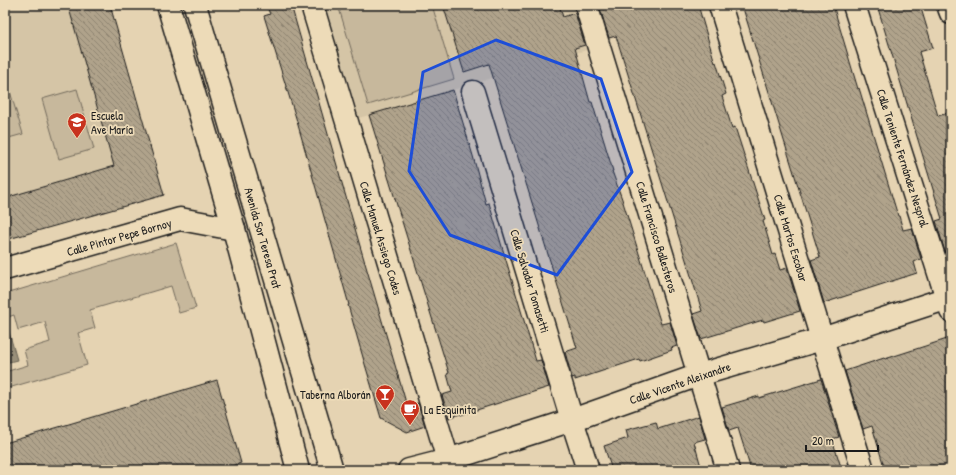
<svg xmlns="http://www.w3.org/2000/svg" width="956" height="475" viewBox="0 0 956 475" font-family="'Patrick Hand',sans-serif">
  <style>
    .built { fill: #d5c5a6 }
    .grass { fill: #c7b89c; stroke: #726a5c }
    .water { fill: #9a907a; stroke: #686254 }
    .building { fill: url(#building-back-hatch); stroke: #1c1c1c }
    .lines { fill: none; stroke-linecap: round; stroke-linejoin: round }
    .street-casing { stroke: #1c1c1c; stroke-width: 25 }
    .secondary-casing { stroke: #1c1c1c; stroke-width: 25 }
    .street { stroke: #eddbb8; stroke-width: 22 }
    .secondary { stroke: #eddbb8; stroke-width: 22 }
    .marked { fill: #1d4ed8; fill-opacity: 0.2; stroke: #1d4ed8; stroke-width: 3; stroke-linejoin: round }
    .labels { text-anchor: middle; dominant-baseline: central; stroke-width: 3.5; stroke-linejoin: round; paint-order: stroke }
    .poi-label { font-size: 12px; fill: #1c1c1c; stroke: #eddbb8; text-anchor: start }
    .street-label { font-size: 12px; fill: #1c1c1c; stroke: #eddbb8 }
  </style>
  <defs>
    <pattern id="building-back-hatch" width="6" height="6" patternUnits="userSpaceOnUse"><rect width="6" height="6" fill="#b0a38b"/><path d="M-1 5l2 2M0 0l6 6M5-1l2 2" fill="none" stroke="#8e8471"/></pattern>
  </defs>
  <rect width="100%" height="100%" fill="#e5d3b2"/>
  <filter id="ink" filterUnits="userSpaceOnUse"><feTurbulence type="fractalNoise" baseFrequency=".025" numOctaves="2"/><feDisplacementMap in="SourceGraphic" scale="8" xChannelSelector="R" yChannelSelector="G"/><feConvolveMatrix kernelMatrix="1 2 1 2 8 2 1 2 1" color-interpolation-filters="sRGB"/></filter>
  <g filter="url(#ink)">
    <g class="built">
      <polygon points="5,5 110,5 164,195 5,240"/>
      <polygon points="323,5 572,5 586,50 359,118"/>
    </g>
    <g class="grass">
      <polygon points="338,5 432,5 454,79 368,105"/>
      <polygon points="5,75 23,134 5,139"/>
      <polygon points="77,89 94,149 59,159 42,99"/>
      <polygon points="176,243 196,308 179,313 171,286 90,310 95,328 78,333 87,365 5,389 5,372 28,365 24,350 50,342 45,322 18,330 14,315 5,318 5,294"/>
    </g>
    <polygon class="water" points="7,325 17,360 5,363 5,326"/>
    <g class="building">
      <polygon points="68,5 110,5 164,195 5,240 5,198 114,166"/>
      <polygon points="266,5 291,5 360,246 407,406 418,403 425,426 407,432 381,418 364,361 348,305 349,305 296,118 264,16 270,14"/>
      <polygon points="443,5 559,5 563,17 575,13 585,45 575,48 590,102 592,102 613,171 612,171 622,199 661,324 670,322 677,346 671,348 672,350 640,361 639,359 575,380 575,377 572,378 565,352 577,348 489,64 464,72"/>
      <polygon points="599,5 698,5 715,63 716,62 726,94 722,96 732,128 735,127 765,220 763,221 773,255 775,254 780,270 787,268 800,311 764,322 763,320 701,339 693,314 702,311 616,36 609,38"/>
      <polygon points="742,5 833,5 858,89 859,88 898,216 899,216 903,230 912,228 921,259 914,262 917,273 824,303 811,260 820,257"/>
      <polygon points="877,5 920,5 933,48 919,52 938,116 951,112 951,250 945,252 936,221 942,219"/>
      <polygon points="453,90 473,156 486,204 489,203 536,361 541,360 549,387 461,415 460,414 449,418 442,395 452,392 447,374 449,373 369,115"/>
      <polygon points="947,339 951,355 951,470 885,470 872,426 863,429 845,371 884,358 885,359"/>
      <polygon points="821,379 839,437 832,439 842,470 751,470 738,428 729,431 722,407 759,396 759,398"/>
      <polygon points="217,380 241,463 219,470 5,470 5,443"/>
      <polygon points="699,416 705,439 694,442 702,470 612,470 604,446 628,438 626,430 656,422 658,429"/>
    </g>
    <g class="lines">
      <defs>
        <g id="street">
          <polyline points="312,5 451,470"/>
          <polyline points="586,5 728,470"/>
          <polyline points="720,5 822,339 863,470"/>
          <polyline points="854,5 951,311"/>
          <polyline points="948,5 951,13"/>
          <polyline points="473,92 572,420 588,470"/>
          <polyline points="5,269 180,219 234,229"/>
          <polyline points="409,470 448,460 572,420 699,375 822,339 951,297"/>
        </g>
        <g id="secondary">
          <polyline points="168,5 234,229 298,470"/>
          <polyline points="195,5 332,470"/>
        </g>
      </defs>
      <use href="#street" class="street-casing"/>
      <use href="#secondary" class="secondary-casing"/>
      <use href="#street" class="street"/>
      <use href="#secondary" class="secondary"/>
    </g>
  </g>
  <path class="marked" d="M496 40 601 79 632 172 557 275 450 235 409 171 423 72Z"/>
  <defs>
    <symbol id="school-pin" viewBox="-11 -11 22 30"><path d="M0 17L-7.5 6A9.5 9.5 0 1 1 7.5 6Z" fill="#c8321e" stroke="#eddbb8"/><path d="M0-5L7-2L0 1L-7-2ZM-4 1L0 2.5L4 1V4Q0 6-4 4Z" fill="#fff"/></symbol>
    <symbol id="bar-pin" viewBox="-11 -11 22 30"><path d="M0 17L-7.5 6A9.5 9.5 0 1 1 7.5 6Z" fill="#c8321e" stroke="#eddbb8"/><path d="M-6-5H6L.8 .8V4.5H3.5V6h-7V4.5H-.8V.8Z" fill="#fff"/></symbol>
    <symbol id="cafe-pin" viewBox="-11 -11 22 30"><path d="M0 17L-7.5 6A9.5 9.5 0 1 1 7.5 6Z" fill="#c8321e" stroke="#eddbb8"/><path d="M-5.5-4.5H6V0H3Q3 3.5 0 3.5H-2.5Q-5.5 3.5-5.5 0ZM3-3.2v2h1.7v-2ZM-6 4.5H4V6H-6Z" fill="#fff"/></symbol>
  </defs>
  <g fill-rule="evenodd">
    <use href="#school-pin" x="66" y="111" width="22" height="30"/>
    <use href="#bar-pin" x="374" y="383" width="22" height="30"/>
    <use href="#cafe-pin" x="399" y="398" width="22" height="30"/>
  </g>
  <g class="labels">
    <g class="poi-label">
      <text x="91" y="115">Escuela<tspan x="91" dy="14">Ave María</tspan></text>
      <text x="371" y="394" text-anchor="end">Taberna Alborán</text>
      <text x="424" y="409">La Esquinita</text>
    </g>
    <g class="street-label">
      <text transform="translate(903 158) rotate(72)">Calle Teniente Fernández Nespral</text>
      <text transform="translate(119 237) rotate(-16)">Calle Pintor Pepe Bornoy</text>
      <text transform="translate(657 237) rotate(73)">Calle Francisco Ballesteros</text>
      <text transform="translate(263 238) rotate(74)">Avenida Sor Teresa Prat</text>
      <text transform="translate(381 238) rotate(73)">Calle Manuel Assiego Codes</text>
      <text transform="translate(791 238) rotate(73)">Calle Martos Escobar</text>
      <text transform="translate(530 281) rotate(73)">Calle Salvador Tomasetti</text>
      <text transform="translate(680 383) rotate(-19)">Calle Vicente Aleixandre</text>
    </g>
  </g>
  <rect width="956" height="475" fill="none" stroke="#eddbb8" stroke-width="20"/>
  <rect x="10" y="10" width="936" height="455" fill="none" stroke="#1c1c1c" stroke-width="1.5" filter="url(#ink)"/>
  <path d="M806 445v6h72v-6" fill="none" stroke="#1c1c1c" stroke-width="2"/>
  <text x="812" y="445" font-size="12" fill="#1c1c1c" stroke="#eddbb8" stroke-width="3" paint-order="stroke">20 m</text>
</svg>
